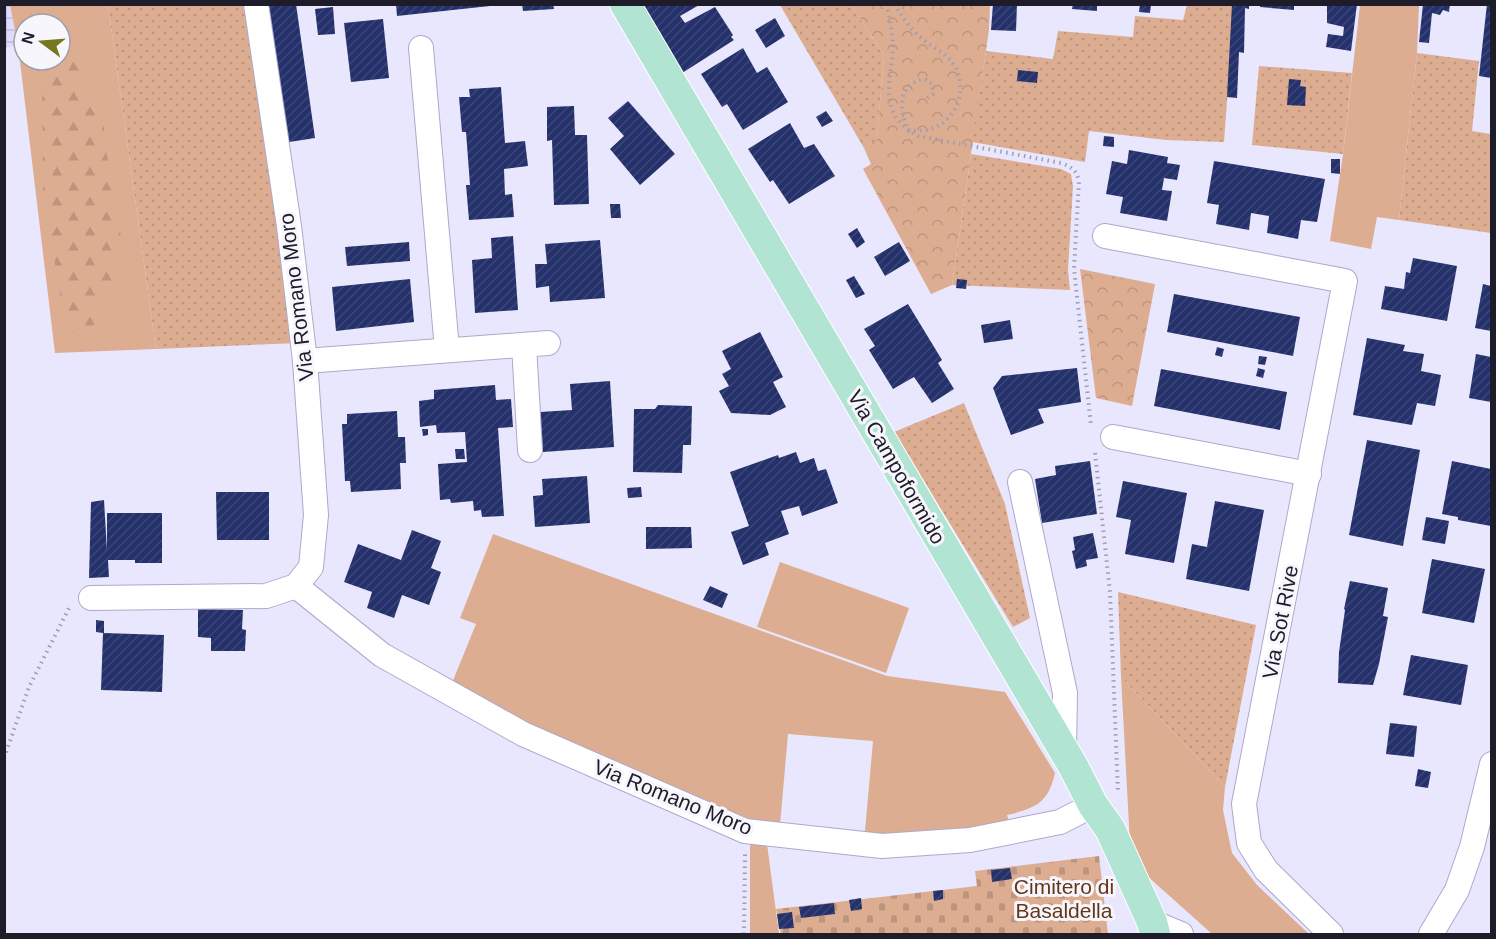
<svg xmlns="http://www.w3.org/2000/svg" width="1496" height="939" viewBox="0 0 1496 939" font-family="Arial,sans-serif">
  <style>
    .industrial { fill: url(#industrial-grid) }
    .grass { fill: #ddad92; fill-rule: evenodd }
    .forest { fill: url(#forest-firs) }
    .cemetery { fill: url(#cemetery-stones) }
    .park { fill: url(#park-crowns) }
    .garden { fill: url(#garden-dots) }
    .building { fill: url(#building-hatch) }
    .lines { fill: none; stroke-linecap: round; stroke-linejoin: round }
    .minor-casing { stroke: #ada8cc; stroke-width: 26 }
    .major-casing { stroke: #fff; stroke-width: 32 }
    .path { stroke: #9f9db0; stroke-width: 4; stroke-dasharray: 1.5 4.5; stroke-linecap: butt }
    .minor { stroke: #fff; stroke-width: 24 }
    .major { stroke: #b1e4d3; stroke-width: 30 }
    .labels { text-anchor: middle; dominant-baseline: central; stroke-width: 6; stroke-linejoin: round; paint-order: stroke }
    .street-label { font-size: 21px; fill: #1e1c29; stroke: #f7f6fd }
    .park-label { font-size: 21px; fill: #643618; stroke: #f7f6fd }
  </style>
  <defs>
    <pattern id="industrial-grid" width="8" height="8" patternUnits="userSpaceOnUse" patternTransform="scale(1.5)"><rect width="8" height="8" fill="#dfdbfe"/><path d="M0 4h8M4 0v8" fill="none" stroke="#bfbbda"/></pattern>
    <pattern id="forest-firs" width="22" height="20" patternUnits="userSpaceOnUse" patternTransform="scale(1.5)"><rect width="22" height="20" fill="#ddad92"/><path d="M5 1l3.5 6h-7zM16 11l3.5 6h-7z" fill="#bd947e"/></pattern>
    <pattern id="cemetery-stones" width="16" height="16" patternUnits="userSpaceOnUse" patternTransform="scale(1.5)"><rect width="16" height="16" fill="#ddad92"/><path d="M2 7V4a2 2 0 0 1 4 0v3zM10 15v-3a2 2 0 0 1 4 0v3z" fill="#bd947e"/></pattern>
    <pattern id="park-crowns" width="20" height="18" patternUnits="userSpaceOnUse" patternTransform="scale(1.5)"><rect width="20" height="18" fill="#ddad92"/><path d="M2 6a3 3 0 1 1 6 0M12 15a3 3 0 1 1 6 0" fill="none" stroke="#bd947e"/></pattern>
    <pattern id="garden-dots" width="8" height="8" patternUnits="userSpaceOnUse" patternTransform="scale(1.5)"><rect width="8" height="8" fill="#ddad92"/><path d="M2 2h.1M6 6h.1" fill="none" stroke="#bd947e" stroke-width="1.8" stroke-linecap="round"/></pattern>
    <pattern id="building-hatch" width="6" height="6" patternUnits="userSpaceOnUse" patternTransform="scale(1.5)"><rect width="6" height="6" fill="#25316b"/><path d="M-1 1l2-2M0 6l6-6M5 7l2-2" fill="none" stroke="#3c4678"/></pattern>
  </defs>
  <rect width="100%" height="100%" fill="#e9e7fd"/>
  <polygon class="industrial" points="5,5 10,5 18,45 5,48"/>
  <g class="grass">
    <path d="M10 5H108L156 349 55 353 18 45ZM24 24H60V60H24Z"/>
    <polygon points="1360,5 1419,5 1417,53 1399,220 1377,217 1371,249 1330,241 1343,154"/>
    <path d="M493 534 887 676 1005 692 1055 773C1048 804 1035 808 1007 815L1009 822 937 832 871 834 865 831 873 741 788 734 780 825 750 819 694 797 525 725 452 683 476 624 460 618Z"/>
    <polygon points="780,562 909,608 886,673 757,627"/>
    <polygon points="1121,677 1225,787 1223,810 1232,853 1257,885 1309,934 1212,934 1145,874 1130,844"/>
    <polygon points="750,840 767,844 779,934 750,934"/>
  </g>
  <polygon class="forest" points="60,55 84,62 72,89 103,108 105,146 116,198 122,247 115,275 88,338 66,330 43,192 42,75 50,60 60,60"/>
  <polygon class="cemetery" points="1099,856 1108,934 781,934 776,909 977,886 975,871"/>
  <g class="park">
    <polygon points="851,5 990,5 989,30 952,285 931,294 863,169 871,164 864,148 877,139 884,55"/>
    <polygon points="1080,269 1155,284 1132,406 1096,398"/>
  </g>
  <g class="garden">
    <polygon points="108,5 248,5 298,343 156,349"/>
    <polygon points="780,5 851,5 884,55 877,139 864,148"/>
    <polygon points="1187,5 1234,5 1224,142 1166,140 1089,131 1085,162 972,142 986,51 1053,59 1058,31 1133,37 1135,16 1183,20"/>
    <polygon points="1417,53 1479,61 1472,131 1491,134 1491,233 1399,220"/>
    <polygon points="1259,66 1352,73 1343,154 1252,145"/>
    <polygon points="971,154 1061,169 1071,174 1073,186 1068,270 1070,290 952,285"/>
    <polygon points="964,403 1005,504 1030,618 1013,627 894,432"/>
    <polygon points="1118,592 1256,625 1225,787 1121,677"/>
  </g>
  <g class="building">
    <polygon points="264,4 296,4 315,138 283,143"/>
    <polygon points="396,4 490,4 490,6 397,16"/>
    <polygon points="522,4 553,4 554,9 523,11"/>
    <polygon points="636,4 701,4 680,16 685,23 715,7 733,35 731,37 734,40 679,75"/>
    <polygon points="993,4 1017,4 1016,31 991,30"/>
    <polygon points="1073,4 1097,4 1097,11 1072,9"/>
    <polygon points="1140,4 1151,4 1150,13 1139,12"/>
    <polygon points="1232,4 1249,4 1249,9 1245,8 1244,53 1239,52 1237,98 1227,97"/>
    <polygon points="1260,4 1294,4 1294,10 1260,7"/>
    <polygon points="1327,4 1357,4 1351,51 1326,47 1328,34 1343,36 1344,27 1327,23"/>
    <polygon points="1423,4 1450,4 1449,12 1443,10 1440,15 1432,13 1429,43 1419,42"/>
    <polygon points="1487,4 1491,4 1491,78 1479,76"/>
    <polygon points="333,7 335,34 318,35 315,9"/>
    <polygon points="775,18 785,36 766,48 755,30"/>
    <polygon points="383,19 389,78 351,82 344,23"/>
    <polygon points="743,48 757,73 767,67 788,102 743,130 727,104 722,107 701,74"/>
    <polygon points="1018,70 1038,72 1037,83 1017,81"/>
    <polygon points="1289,79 1301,80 1300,86 1306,87 1305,106 1287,105"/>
    <polygon points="501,87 505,143 525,141 528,166 504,169 505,195 512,194 514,217 469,220 466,185 470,185 466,132 462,132 459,97 470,97 469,89"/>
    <polygon points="628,101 675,154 640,185 610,149 624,136 608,118"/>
    <polygon points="574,106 575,135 587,135 589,204 554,205 552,140 547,141 547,107"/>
    <polygon points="826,111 833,121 822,127 816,117"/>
    <polygon points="790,123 804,148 814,144 835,176 789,204 773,180 770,182 748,149"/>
    <polygon points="1104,136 1114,137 1114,147 1103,146"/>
    <polygon points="1129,150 1168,157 1167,163 1180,165 1177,180 1164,178 1162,190 1172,191 1167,221 1120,213 1123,197 1106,194 1112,161 1127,164"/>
    <polygon points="1331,159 1340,159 1340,174 1331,173"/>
    <polygon points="1214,161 1325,179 1317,222 1301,220 1298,239 1267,233 1269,216 1251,213 1249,230 1216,224 1219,205 1207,203"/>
    <polygon points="610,204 620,204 621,218 611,218"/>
    <polygon points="857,228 865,242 857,248 848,234"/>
    <polygon points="513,236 518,310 475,313 472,260 492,258 491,238"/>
    <polygon points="600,240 605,298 550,302 549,286 536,288 535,264 547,264 545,244"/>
    <polygon points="409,242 410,261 347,266 345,247"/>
    <polygon points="899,242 910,261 885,276 874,257"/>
    <polygon points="1413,258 1457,266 1447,321 1381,309 1385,286 1404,289 1406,272 1410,273"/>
    <polygon points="854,276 865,294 856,298 846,280"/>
    <polygon points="410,279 414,322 336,331 332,287"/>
    <polygon points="957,279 967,280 966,289 956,288"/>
    <polygon points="1483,284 1491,286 1491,331 1475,328"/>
    <polygon points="1174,294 1300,317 1293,356 1167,332"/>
    <polygon points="908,304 942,360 938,363 954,389 932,403 914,377 893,389 869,350 875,346 864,329"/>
    <polygon points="1010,320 1013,339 984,343 981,325"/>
    <polygon points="760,332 783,377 773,382 786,407 770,415 731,413 719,391 729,386 722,374 731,369 722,351"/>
    <polygon points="1367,338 1405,345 1403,351 1424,354 1421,371 1441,375 1435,406 1417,403 1412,425 1353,415"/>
    <polygon points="1217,347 1224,349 1222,357 1215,355"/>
    <polygon points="1476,354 1491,357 1491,402 1469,398"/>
    <polygon points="1259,356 1267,357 1265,365 1258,364"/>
    <polygon points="1077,368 1081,402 1038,409 1044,423 1011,435 993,388 1002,376"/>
    <polygon points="1258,368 1265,370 1263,378 1256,376"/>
    <polygon points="1161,369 1287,392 1280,430 1154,406"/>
    <polygon points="610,381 614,447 543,452 540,412 572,410 570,384"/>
    <polygon points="495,385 496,400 511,399 513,427 498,428 504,516 482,517 481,510 474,511 473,501 451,503 450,499 440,500 438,464 467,462 465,432 437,433 436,425 420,427 419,401 434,399 434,390"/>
    <polygon points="658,405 692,406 691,445 683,445 682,473 633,472 634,409 655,409"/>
    <polygon points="397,411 398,437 405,437 406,463 400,463 401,489 351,492 350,481 345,481 342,424 347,424 347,414"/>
    <polygon points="422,429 428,429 428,435 423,436"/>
    <polygon points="1367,440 1420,450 1403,546 1349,535"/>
    <polygon points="455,449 464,449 465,459 456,459"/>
    <polygon points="796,452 800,463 814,458 818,471 826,469 838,503 802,516 799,506 781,511 789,534 765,543 769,555 743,565 731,532 749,526 730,472 778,455 779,458"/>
    <polygon points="1090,461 1097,514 1042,523 1035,479 1056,475 1055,466"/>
    <polygon points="1452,461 1491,469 1491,526 1458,520 1458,517 1442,514"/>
    <polygon points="587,476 590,523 535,527 533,496 543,495 542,479"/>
    <polygon points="1123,481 1187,493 1174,563 1125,554 1131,520 1116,517"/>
    <polygon points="641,487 642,497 628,498 627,488"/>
    <polygon points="216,492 269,492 269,540 217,540"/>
    <polygon points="104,500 107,551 107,513 162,513 162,563 135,563 135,560 108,560 109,577 89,578 91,502"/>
    <polygon points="1215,501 1264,510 1249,591 1186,579 1192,544 1207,547"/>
    <polygon points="1426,517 1449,521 1445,544 1422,540"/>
    <polygon points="646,527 691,527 692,548 646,549"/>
    <polygon points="412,530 441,541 431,568 441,572 429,605 402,595 394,618 367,608 372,592 344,582 358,544 401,560"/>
    <polygon points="1093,533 1098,558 1086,560 1087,566 1076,569 1072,551 1075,550 1073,537"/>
    <polygon points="1432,559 1485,569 1474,623 1422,613"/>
    <polygon points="1350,581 1388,588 1383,616 1388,617 1379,664 1373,685 1338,683 1339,652 1345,610 1344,609"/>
    <polygon points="710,586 728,594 722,608 703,600"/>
    <polygon points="198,609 243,610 242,629 246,630 245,651 211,651 211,638 198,637"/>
    <polygon points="96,620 104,621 104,633 164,635 162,692 101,690 103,633 96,632"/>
    <polygon points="1411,655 1468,665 1461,705 1403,695"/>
    <polygon points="1390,723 1417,726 1414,757 1386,754"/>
    <polygon points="1418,769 1431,772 1428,788 1415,786"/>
    <polygon points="1010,868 1012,879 992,882 991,870"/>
    <polygon points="943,890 943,899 934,901 933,891"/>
    <polygon points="861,898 862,909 851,911 849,900"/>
    <polygon points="834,903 835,914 801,918 799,907"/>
    <polygon points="792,912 794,928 779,929 777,914"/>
  </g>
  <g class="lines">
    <defs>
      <g id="minor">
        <polyline points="256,4 289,226 305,361 316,515 311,567 296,586"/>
        <polyline points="421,48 447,350"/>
        <polyline points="1105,236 1345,281 1244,804 1249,843 1266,870 1331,934"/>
        <polyline points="524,345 530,450"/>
        <polyline points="305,361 548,343"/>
        <polyline points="1113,437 1309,474"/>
        <polyline points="1020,482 1065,693 1064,751"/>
        <polyline points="91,598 266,596 296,586 382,655 523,734 745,831 882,846 970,840 1060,822 1093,805"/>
        <polyline points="1152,922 1181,934"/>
        <polyline points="1431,934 1457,890 1472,847 1492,764"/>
      </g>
      <polyline id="major" points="625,4 1073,766 1093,805 1110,829 1152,922 1155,934"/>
    </defs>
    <use href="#minor" class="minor-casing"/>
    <use href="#major" class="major-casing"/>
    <g class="path">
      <path d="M887 4C889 18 893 33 893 46 891 86 877 113 918 136L1061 163C1072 167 1076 170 1079 181L1074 269 1091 425"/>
      <path d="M894 4C901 15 908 25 917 34 936 53 958 54 960 85 961 94 959 104 953 112 942 128 928 131 909 131 899 110 896 84 925 79L932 84 933 94 927 98"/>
      <polyline points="1095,453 1110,592 1118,793"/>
      <polyline points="4,758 29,687 69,608"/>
      <polyline points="744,934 745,854"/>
    </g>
    <use href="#minor" class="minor"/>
    <use href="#major" class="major"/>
  </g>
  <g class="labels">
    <g class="street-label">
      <text transform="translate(296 297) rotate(-97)">Via Romano Moro</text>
      <text transform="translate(897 467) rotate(60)">Via Campoformido</text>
      <text transform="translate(1280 622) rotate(-79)">Via Sot Rive</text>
      <text transform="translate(673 797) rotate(22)">Via Romano Moro</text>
    </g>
    <g class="park-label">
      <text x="1064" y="886">Cimitero di<tspan x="1064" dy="24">Basaldella</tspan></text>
    </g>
  </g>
  <rect width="1496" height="939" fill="none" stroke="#1e1c29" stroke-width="12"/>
  <g transform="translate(42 42) rotate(286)"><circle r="28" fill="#f7f6fd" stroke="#a09fa8" stroke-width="1.5"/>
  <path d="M0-4.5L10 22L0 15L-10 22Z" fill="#767820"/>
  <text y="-9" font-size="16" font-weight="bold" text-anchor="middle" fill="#1e1c29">N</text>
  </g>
</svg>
